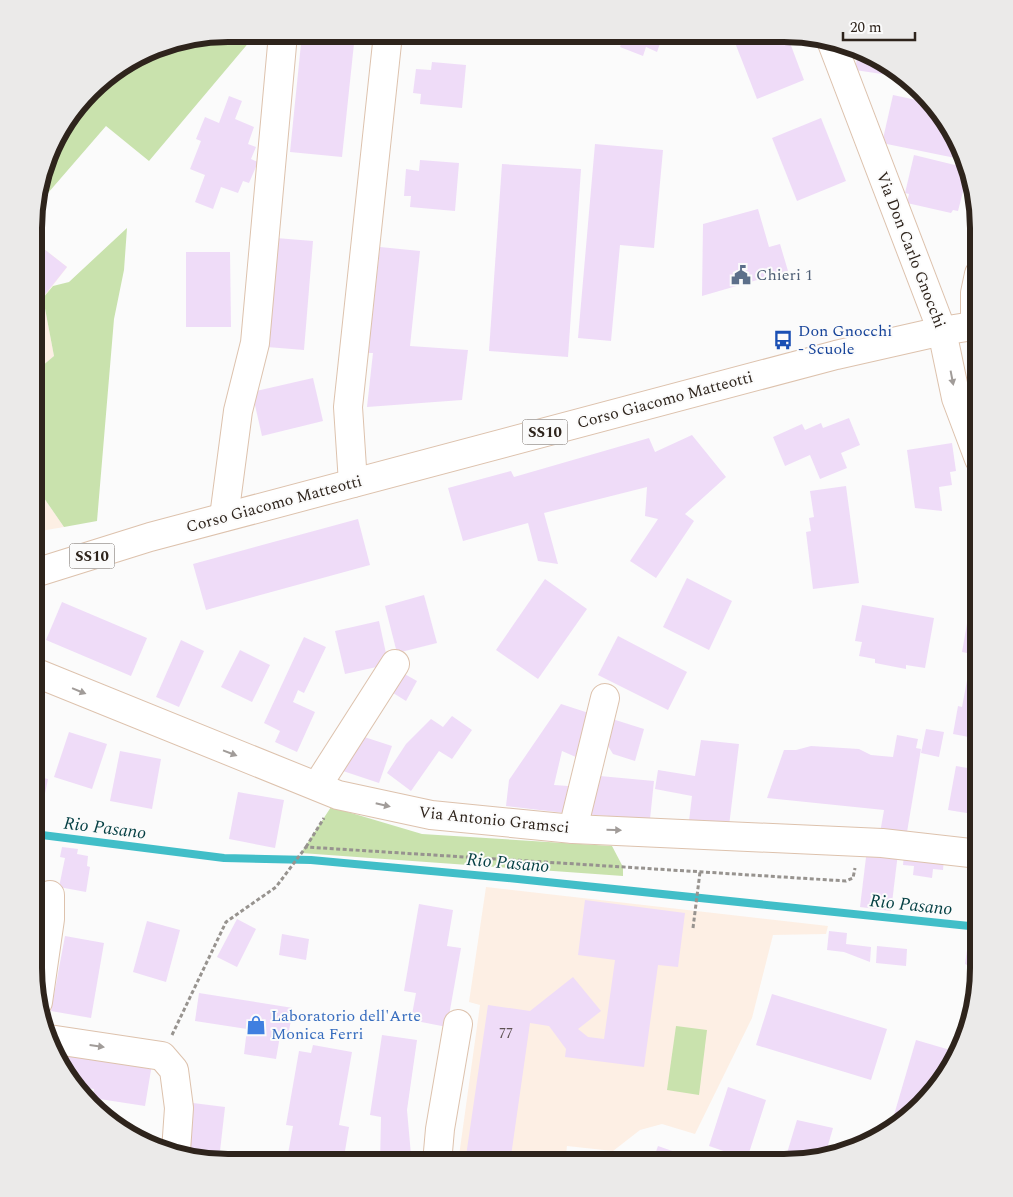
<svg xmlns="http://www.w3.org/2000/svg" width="1013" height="1197" viewBox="0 0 1013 1197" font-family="Spectral,serif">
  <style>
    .built { fill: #fdefe4 }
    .green { fill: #c9e2ad }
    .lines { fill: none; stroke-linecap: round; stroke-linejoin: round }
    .stream { stroke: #41bec8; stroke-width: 8 }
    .building { fill: #efdcf8 }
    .minor-casing { stroke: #ddc2ad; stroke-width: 30 }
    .major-casing { stroke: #ddc2ad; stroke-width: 30 }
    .path { stroke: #97938f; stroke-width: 3; stroke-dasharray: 4 2.5; stroke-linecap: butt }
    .minor { stroke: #fff; stroke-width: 28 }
    .major { stroke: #fff; stroke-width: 28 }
    .oneway { fill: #a19c99 }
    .labels { text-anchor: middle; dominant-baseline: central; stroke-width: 4; stroke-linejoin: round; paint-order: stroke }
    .number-label { font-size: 14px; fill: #5e5253 }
    .shield { fill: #fbfbfb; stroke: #6c645f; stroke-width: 1 }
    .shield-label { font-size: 15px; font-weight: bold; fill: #2e241c }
    .street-label { font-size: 16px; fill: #2e241c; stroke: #fbfbfb }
    .service-label { font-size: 16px; fill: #4e5e75; stroke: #fbfbfb; text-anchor: start }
    .transit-label { font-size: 16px; fill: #164399; stroke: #fbfbfb; text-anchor: start }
    .shop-label { font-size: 16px; fill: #366cbe; stroke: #fbfbfb; text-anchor: start }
    .water-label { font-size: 18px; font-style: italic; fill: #043f43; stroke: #fbfbfb }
    .rim { fill: none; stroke: #2e241c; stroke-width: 6 }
  </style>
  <rect width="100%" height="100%" fill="#fbfbfb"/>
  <g class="built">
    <polygon points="35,242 67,267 43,298 54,356 35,372"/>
    <polygon points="35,485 64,527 35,532"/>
    <polygon points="486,887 828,926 826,934 773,935 752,1018 695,1134 662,1124 640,1130 613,1151 567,1146 565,1163 458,1163 480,1005 469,1002"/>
  </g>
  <g class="green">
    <polygon points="228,34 256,34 149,161 106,126 35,208 35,202 60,131 100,82 165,44"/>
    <polygon points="127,228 124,270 114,319 97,521 64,527 35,485 35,372 54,356 43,298 53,286 69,282"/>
    <polygon points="331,807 422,834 612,846 623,867 623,876 301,853"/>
    <polygon points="676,1026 707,1030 699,1095 667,1090"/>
  </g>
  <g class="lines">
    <polyline class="stream" points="34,834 224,858 311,860 518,879 979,927"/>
  </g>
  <g class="building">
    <polygon points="302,34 355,34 342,157 290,152"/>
    <polygon points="624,35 663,35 657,52 646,47 643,56 620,47"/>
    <polygon points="732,35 787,35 804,80 757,99"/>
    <polygon points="849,50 893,66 896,70 895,76 855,70 857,58 848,56"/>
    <polygon points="432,62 466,65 462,108 420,104 421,94 413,93 416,69 431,70"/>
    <polygon points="893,95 926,102 953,131 965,160 882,143"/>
    <polygon points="229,96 242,101 235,119 254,127 248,144 256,147 251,159 258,162 249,183 243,181 238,193 221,187 213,209 195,202 205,175 190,169 201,141 196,139 205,117 219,123"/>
    <polygon points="821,118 846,181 797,201 772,138"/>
    <polygon points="595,144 663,150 654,248 620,245 611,341 578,338"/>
    <polygon points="914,155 963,167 962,171 968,172 958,211 953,210 951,213 907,203 909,194 905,193"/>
    <polygon points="420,160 459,163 455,211 410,207 411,196 404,196 406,169 419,171"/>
    <polygon points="502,164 581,169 568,357 489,351"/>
    <polygon points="758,209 769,247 780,244 788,271 702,296 703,224"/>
    <polygon points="276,238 313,241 304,350 267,347"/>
    <polygon points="35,242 67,267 35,307"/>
    <polygon points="380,247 420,251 410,346 468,350 462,400 367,407 373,353 368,353"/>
    <polygon points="186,252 230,252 231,327 186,327"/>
    <polygon points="313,378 323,421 262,436 252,392"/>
    <polygon points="849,418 860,445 841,453 847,468 820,479 810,455 785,466 773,437 802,424 805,430 821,423 823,428"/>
    <polygon points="692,435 726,477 685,514 694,521 656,578 630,561 658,519 645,516 647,487 544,513 558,564 538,561 528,523 463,541 448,488 511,471 514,477 649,438 655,452"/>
    <polygon points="952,443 956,471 950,472 952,485 939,487 942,511 915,508 907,450"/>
    <polygon points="846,486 859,583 813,589 806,532 811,531 809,518 814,517 810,491"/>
    <polygon points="358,519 370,565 206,610 193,564"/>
    <polygon points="687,578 732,601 709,650 663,627"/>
    <polygon points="545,579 587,609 538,679 496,650"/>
    <polygon points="424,595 437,643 397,653 385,606"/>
    <polygon points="972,595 979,596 979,739 953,734 958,706 962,707 972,654 962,652"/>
    <polygon points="62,602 147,638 131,676 46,640"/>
    <polygon points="862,605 934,618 925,668 906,665 906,669 875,663 875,659 859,656 862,642 855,641"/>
    <polygon points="379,621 387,658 381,666 345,674 335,631"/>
    <polygon points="618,636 687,672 668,710 598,675"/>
    <polygon points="304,637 326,647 304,693 298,690 293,702 315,712 297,752 275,742 280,731 264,723"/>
    <polygon points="181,640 204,651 179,707 156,697"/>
    <polygon points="240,650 270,665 252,702 221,687"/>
    <polygon points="401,672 417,681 406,701 390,691"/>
    <polygon points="561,704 598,716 585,761 562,751 554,785 568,786 565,813 506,806 509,780"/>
    <polygon points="452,716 472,730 452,759 439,751 411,791 387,773 406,744 431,719 443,727"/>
    <polygon points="609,718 644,729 635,761 613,754 603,738"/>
    <polygon points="926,729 944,732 939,757 921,753"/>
    <polygon points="69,732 107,744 92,789 54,777"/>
    <polygon points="355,734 392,746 379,783 343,771"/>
    <polygon points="897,735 918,739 916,748 921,749 906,838 880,833 884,810 767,798 784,750 796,750 811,746 859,749 871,755 893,757"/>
    <polygon points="701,740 739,744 729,826 689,821 692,796 655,789 658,770 695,776"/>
    <polygon points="120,751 161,759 152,809 110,801"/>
    <polygon points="956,766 979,770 979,815 948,810"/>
    <polygon points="589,775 654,781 650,819 581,814"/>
    <polygon points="34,776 48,779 39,823 34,822"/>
    <polygon points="238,792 284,800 275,848 229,839"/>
    <polygon points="62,847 78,849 77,854 88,856 87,866 90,867 86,892 59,887 65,858 60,857"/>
    <polygon points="867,849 898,853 891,911 860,907"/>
    <polygon points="904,854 944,858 943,870 933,869 932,878 913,875 914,866 903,865"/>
    <polygon points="585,900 685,913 678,967 658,965 644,1067 565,1057 566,1049 549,1026 530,1023 510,1163 465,1163 488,1005 530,1011 573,977 601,1011 578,1029 588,1037 604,1039 615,960 578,955"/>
    <polygon points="419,904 453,910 447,946 461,948 447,1027 411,1020 416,993 404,991"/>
    <polygon points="237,919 256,929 237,967 217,957"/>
    <polygon points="147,921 180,930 166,982 133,972"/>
    <polygon points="829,931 847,933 846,944 871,947 870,962 844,952 827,950"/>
    <polygon points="282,934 309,939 306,960 279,955"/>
    <polygon points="65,936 104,943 91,1018 51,1011"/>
    <polygon points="877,946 907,949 906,966 876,963"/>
    <polygon points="967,950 979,951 979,971 965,964"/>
    <polygon points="199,993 293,1008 288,1037 280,1036 276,1059 244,1054 247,1029 195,1021"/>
    <polygon points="772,994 887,1029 871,1080 756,1045"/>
    <polygon points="382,1035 417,1040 407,1110 411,1155 417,1154 419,1163 380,1163 381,1117 370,1115"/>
    <polygon points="916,1040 957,1052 953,1066 922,1107 889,1132"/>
    <polygon points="313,1045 352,1052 339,1125 349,1127 343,1163 288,1154 293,1126 286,1125 299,1051 311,1053"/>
    <polygon points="53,1050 152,1064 145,1106 93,1098 94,1089 75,1086 60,1066"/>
    <polygon points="728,1087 766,1100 747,1159 709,1146"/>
    <polygon points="193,1103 225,1107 219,1160 186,1154"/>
    <polygon points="797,1120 833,1128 826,1152 829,1153 797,1163 784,1163"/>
    <polygon points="658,1146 695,1159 694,1163 652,1163"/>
    <polygon points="238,1151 262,1154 261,1163 236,1163"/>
    <polygon points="759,1156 781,1162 781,1163 757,1163"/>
  </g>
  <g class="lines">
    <defs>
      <g id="minor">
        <polyline points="832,43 942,331 956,398 979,459"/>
        <polyline points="975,325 975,293 979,274"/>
        <polyline points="353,483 348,407 388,34"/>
        <polyline points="224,517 238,411 255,343 283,34"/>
        <polyline points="34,672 338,795 431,815 573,829 882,843 979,854"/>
        <polyline points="317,786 395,664"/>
        <polyline points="573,829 605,698"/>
        <polyline points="38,1002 50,919 50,895"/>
        <polyline points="49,1039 162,1056 174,1070 179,1108 176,1151"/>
        <polyline points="437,1163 440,1129 458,1024"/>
      </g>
      <polyline id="major" points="35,573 150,537 836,355 942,331 979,325"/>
    </defs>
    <use href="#minor" class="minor-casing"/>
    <use href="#major" class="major-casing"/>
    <g class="path">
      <polyline points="306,847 324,818"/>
      <polyline points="693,928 700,872"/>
      <polyline points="172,1035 226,922 276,887 306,847 846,881 853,878 855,868"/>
    </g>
    <use href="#minor" class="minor"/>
    <use href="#major" class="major"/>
  </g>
  <defs><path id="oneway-solid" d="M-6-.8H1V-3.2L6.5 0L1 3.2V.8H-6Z" transform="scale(1.25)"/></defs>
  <g class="oneway">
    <use href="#oneway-solid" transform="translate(952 378) rotate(79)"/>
    <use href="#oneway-solid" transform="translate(79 691) rotate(22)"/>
    <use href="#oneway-solid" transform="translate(230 753) rotate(21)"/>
    <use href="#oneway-solid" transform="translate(383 805) rotate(13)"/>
    <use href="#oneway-solid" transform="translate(614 830) rotate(1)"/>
    <use href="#oneway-solid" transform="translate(97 1046) rotate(8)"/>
  </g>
  <defs>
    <symbol id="civic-bare" viewBox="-9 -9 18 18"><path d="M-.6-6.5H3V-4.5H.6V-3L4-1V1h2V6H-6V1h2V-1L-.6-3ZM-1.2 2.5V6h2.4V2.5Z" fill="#5c6f8a" stroke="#fbfbfb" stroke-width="2.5" paint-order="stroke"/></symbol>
    <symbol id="bus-bare" viewBox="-9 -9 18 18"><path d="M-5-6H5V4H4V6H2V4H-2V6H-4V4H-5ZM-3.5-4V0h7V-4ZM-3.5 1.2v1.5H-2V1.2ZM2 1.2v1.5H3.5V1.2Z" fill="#1a4fb4" stroke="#fbfbfb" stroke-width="2.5" paint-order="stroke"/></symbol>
    <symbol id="shop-bare" viewBox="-9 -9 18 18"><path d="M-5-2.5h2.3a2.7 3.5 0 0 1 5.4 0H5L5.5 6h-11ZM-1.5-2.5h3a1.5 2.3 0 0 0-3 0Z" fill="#3f7fe0" stroke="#fbfbfb" stroke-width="2.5" paint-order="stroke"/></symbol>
  </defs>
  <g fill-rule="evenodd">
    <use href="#civic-bare" x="727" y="261" width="28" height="28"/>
    <use href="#bus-bare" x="769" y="326" width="28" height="28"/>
    <use href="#shop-bare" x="242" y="1011" width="28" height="28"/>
  </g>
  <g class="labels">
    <g class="number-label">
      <text x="506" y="1033">77</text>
    </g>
    <g class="shield">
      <rect x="522.5" y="419.5" width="45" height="25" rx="4"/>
      <rect x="69.5" y="543.5" width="45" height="25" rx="4"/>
    </g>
    <g class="shield-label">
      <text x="545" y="432">SS10</text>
      <text x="92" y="556">SS10</text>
    </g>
    <g class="street-label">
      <text transform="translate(911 250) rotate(69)">Via Don Carlo Gnocchi</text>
      <text transform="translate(665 400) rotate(-15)">Corso Giacomo Matteotti</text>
      <text transform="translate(274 504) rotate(-15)">Corso Giacomo Matteotti</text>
      <text transform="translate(494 820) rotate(6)">Via Antonio Gramsci</text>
    </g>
    <g class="service-label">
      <text x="756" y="275">Chieri 1</text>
    </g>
    <g class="transit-label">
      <text x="798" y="331">Don Gnocchi<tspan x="798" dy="18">- Scuole</tspan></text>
    </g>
    <g class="shop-label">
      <text x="271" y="1016">Laboratorio dell'Arte<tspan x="271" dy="18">Monica Ferri</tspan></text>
    </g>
    <g class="water-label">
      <text transform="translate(105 828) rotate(7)">Rio Pasano</text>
      <text transform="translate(508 863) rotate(5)">Rio Pasano</text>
      <text transform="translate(911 905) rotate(6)">Rio Pasano</text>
    </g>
  </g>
  <path d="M0 0H1013V1197H0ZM228 42H784A186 186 0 0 1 970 228V968A186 186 0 0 1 784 1154H228A186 186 0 0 1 42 968V228A186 186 0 0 1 228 42Z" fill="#ebeae9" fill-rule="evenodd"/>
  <path class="rim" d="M228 42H784A186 186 0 0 1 970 228V968A186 186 0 0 1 784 1154H228A186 186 0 0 1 42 968V228A186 186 0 0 1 228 42Z"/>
  <path d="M843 32v8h72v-8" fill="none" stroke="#2e241c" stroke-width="2.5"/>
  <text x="850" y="32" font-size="15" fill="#2e241c" stroke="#fbfbfb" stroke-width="4" paint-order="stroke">20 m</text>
</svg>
